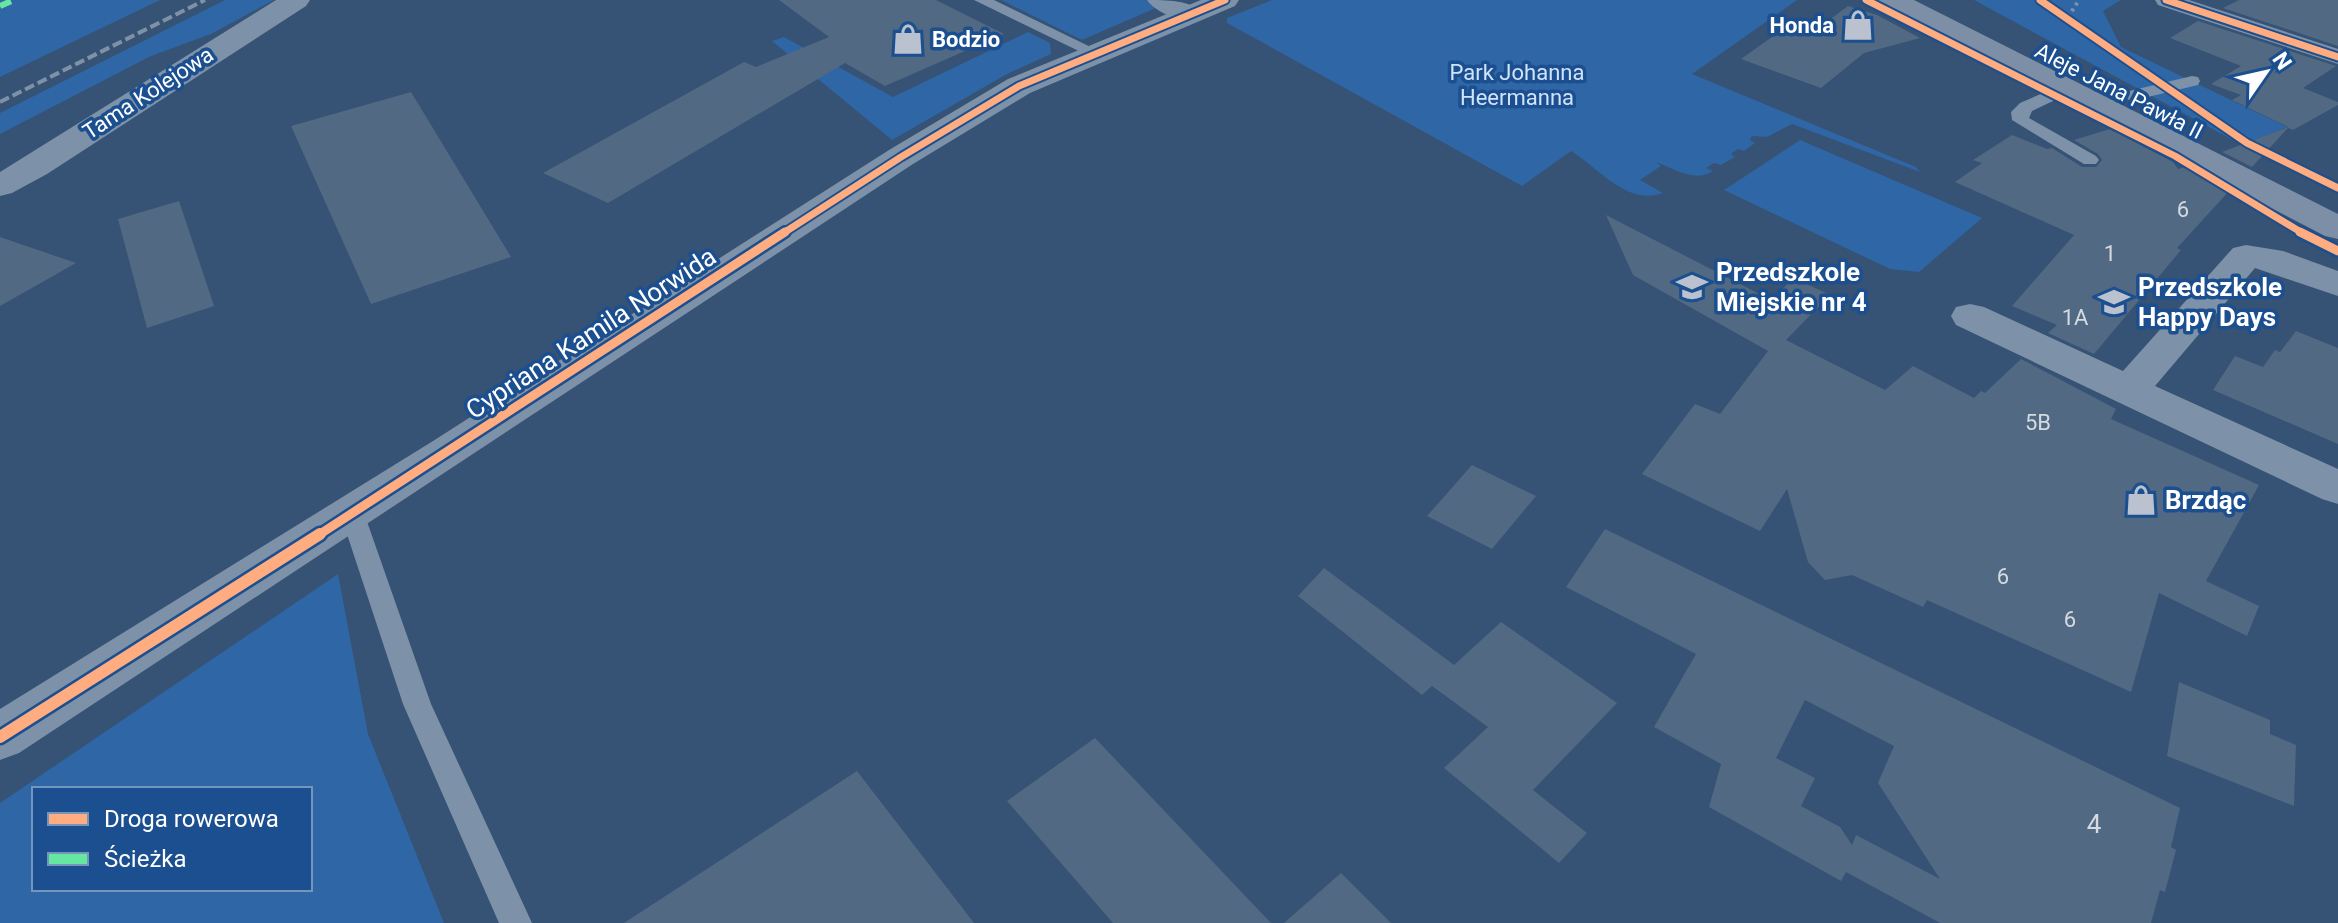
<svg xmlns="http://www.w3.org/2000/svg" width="2338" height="923" viewBox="0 0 2338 923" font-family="Roboto,sans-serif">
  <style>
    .green { fill: #2f66a5; fill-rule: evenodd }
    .building { fill: #526984; fill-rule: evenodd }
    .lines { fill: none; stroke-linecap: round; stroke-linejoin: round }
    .path { stroke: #7d92a8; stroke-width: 4; stroke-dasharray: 3 4; stroke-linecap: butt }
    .service { fill: #7d92a8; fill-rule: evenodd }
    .pedestrian { fill: #7d92a8; fill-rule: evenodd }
    .minor { fill: #7d92a8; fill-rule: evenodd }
    .tertiary { fill: #7d92a8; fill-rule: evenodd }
    .primary { fill: #7d8ea7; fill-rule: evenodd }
    .rail { stroke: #7e92a7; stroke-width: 4; stroke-dasharray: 10 4; stroke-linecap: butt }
    .quiet { stroke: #66e7a1; stroke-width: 6; stroke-dasharray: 12 6; stroke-linecap: butt }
    .cycleway-far2-casing { stroke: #1b4f8f; stroke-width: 11 }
    .cycleway-far1-casing { stroke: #1b4f8f; stroke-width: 14 }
    .cycleway-casing { stroke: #1b4f8f; stroke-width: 17 }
    .cycleway-far2 { stroke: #ffac80; stroke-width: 7 }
    .cycleway-far1 { stroke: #ffac80; stroke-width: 9 }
    .cycleway { stroke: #ffac80; stroke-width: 12 }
    .labels { text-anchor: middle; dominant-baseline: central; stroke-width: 7; stroke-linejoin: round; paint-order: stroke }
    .far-poi-label { font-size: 22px; font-weight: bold; fill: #fff; stroke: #1b4f8f; text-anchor: end }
    .far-park-label { font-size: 22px; fill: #cfe3fa; stroke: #1b4f8f }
    .far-street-label { font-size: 22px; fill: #fff; stroke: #1b4f8f }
    .number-label { font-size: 22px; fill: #d4dae0 }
    .poi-label { font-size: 26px; font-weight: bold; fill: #fff; stroke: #1b4f8f; text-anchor: start }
    .street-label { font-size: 26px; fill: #fff; stroke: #1b4f8f }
    .near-number-label { font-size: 26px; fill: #d4dae0 }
  </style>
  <rect width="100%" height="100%" fill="#365274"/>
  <g class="green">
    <polygon points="0,0 160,0 0,77"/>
    <polygon points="225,0 274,0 211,34 151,56 0,134 0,113"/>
    <polygon points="1001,0 1146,0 1158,7 1082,40"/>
    <path d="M1272 0H1797L1692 74 1916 167 1920 172 1792 124 1767 137 1752 136 1750 140 1755 143 1744 151 1738 149 1731 154 1735 157 1721 165 1714 163 1706 168 1713 171C1695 183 1675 169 1656 162L1661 166 1640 180 1663 193C1627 206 1600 169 1571 151L1522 186 1227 23V18Z"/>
    <polygon points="1974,0 2121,0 2103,11 2121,47 2287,127 2242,145"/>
    <polygon points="1028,32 1050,43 1051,54 1007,74 892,140 772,41 784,37 893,97"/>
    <polygon points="1800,140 1982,218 1919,272 1890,269 1724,190"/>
    <path d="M338 574 368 734 444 923H0V803ZM34 789H310V889H34Z"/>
  </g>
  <g class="building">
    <polygon points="779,0 936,0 1004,34 885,86 845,63 608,203 543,173 744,62 756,67 829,37"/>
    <polygon points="2239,0 2338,0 2338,46 2223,8"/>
    <polygon points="1848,6 1877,15 1920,38 1864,53 1821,88 1741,59 1786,27 1809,35"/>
    <polygon points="2198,21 2336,66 2303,88 2338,102 2338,105 2293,130 2288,128 2252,167 2222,152 2288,127 2232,100 2241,95 2211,84 2241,66 2170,38"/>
    <polygon points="411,92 511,257 371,304 291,126"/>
    <polygon points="2110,129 2173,162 2178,169 2185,167 2230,190 2177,248 2181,250 2094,354 2048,333 2057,325 2012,306 2074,235 1955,182 1982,163 1973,160 2012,135 2047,149 2052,148 2082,167 2096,167 2102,160 2098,154 2074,140"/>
    <polygon points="179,201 214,306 147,328 118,219"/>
    <polygon points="1606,215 1771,300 1794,278 1830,295 1786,340 1885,390 1913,366 1974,398 1981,391 1985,393 2021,359 2116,409 2111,419 2259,485 2206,581 2259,606 2247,636 2159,593 2131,692 1927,600 1923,607 1852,575 1825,580 1808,562 1787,489 1760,531 1642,474 1695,404 1720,414 1768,351 1633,275"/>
    <polygon points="0,237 76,263 0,306"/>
    <polygon points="2296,331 2338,348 2338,444 2213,390 2235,356 2263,367 2275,350 2280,352"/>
    <polygon points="1472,465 1536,496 1492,549 1427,516"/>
    <path d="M1605 529 2180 808 2171 847 2176 850 2165 892 2160 890 2151 923H1940L1846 872 1841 881 1709 807 1721 764 1654 727 1696 654 1566 587ZM1805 700 1894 746 1878 783 1940 879 1856 835 1852 845 1840 827 1801 806 1815 778 1776 758Z"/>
    <polygon points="1324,568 1454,665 1501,622 1617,703 1533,790 1587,833 1559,863 1444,768 1488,727 1432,686 1422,695 1298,596"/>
    <polygon points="2179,682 2270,720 2270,734 2296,745 2294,806 2167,756"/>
    <polygon points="1095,738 1271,923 1113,923 1007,801"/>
    <polygon points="857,771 974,923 624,923"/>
    <polygon points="1341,873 1391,923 1284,923"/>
  </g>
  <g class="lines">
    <polyline class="path" points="2068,17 2079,0"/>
    <g class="service">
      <polygon points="974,0 994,0 1103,53 1101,56 1089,56"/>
      <polygon points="2192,76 2198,77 2200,81 2198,85 2131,101 2122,96 2125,92"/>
      <polygon points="2066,83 2074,88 2072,92 2032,111 2029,118 2096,156 2099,160 2096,164 2084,164 2012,120 2011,112 2020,103"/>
      <polygon points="352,504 361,507 364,513 431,704 532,923 499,923 403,704 340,513 343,507"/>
    </g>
    <polygon class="pedestrian" points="2155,0 2189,0 2338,49 2338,64 2158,5"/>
    <g class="minor">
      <polygon points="276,0 310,0 306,6 47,174 12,193 0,196 0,172"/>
      <path d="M1147 0C1166 0 1191 0 1203 13L1199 19C1183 23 1157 14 1147 0Z"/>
      <polygon points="2246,245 2283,251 2338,271 2338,296 2255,268 2155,386 2338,469 2338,504 2322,499 1956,325 1951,316 1956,307 1970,304 1984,307 2123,371 2233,248"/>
    </g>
    <polygon class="tertiary" points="1201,0 1239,0 1235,6 1030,93 913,164 19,753 0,760 0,709 433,441 889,150 1008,79"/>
    <polygon class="primary" points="1878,0 1914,0 2338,214 2338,239 2325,236 1882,6"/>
    <polyline class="rail" points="0,102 205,0"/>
    <polyline class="quiet" points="0,6 14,0"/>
    <defs>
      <g id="cycleway-far2">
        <polyline points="1866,0 2175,156 2304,234"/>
        <polyline points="2040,0 2247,143 2338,188"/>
        <polyline points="2166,0 2338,57"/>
        <polyline points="782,234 901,157 1019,86 1225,0"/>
      </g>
      <g id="cycleway-far1">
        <polyline points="2300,232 2338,251"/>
        <polyline points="317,536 785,232"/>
      </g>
      <polyline id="cycleway" points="0,737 320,534"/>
    </defs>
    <use href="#cycleway-far2" class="cycleway-far2-casing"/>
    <use href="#cycleway-far1" class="cycleway-far1-casing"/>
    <use href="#cycleway" class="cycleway-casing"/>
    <use href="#cycleway-far2" class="cycleway-far2"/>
    <use href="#cycleway-far1" class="cycleway-far1"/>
    <use href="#cycleway" class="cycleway"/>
  </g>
  <defs>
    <symbol id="shop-bare" viewBox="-9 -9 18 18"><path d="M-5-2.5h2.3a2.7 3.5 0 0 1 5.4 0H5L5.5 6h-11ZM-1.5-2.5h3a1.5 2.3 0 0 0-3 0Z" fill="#b9c2ce" stroke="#1b4f8f" stroke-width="2.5" paint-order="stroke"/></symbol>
    <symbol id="school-bare" viewBox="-9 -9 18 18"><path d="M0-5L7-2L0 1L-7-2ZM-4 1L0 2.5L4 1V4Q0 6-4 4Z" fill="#b9c2ce" stroke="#1b4f8f" stroke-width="2.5" paint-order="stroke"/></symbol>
  </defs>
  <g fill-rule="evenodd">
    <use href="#shop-bare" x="1836" y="3" width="44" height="44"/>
    <use href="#shop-bare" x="886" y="17" width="44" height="44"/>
    <use href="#school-bare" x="1670" y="265" width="44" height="44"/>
    <use href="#school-bare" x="2092" y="280" width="44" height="44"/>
    <use href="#shop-bare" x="2119" y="478" width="44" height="44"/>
  </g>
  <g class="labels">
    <g class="far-poi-label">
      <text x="1834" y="25">Honda</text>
      <text x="932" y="39" text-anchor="start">Bodzio</text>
    </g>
    <g class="far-park-label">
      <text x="1517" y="72">Park Johanna<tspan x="1517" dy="25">Heermanna</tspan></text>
    </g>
    <g class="far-street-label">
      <text transform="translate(2119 91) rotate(27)">Aleje Jana Pawła II</text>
      <text transform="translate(148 93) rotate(-33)">Tama Kolejowa</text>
    </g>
    <g class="number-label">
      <text x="2183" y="209">6</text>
      <text x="2110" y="253">1</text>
      <text x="2075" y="317">1A</text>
      <text x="2038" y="422">5B</text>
      <text x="2003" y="576">6</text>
      <text x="2070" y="619">6</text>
    </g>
    <g class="poi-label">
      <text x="1716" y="272">Przedszkole<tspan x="1716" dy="30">Miejskie nr 4</tspan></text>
      <text x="2138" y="287">Przedszkole<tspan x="2138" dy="30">Happy Days</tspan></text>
      <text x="2165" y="500">Brzdąc</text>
    </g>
    <g class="street-label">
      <text transform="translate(591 333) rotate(-33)">Cypriana Kamila Norwida</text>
    </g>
    <g class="near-number-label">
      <text x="2094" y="824">4</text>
    </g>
  </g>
  <rect x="32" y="787" width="280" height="104" fill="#1b4f8f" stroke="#7695bc" stroke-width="2"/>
  <rect x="48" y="813" width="40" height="12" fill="#ffac80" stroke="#7695bc" stroke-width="2"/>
  <text x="104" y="827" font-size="24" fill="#ffffff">Droga rowerowa</text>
  <rect x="48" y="853" width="40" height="12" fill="#66e7a1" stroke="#7695bc" stroke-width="2"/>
  <text x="104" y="867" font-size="24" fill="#ffffff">Ścieżka</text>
  <g transform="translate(2266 72) rotate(56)" stroke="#1b4f8f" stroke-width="6" paint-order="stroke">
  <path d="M0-6L14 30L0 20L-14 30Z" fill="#ffffff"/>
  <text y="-12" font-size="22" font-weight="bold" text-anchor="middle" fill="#ffffff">N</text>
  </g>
</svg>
